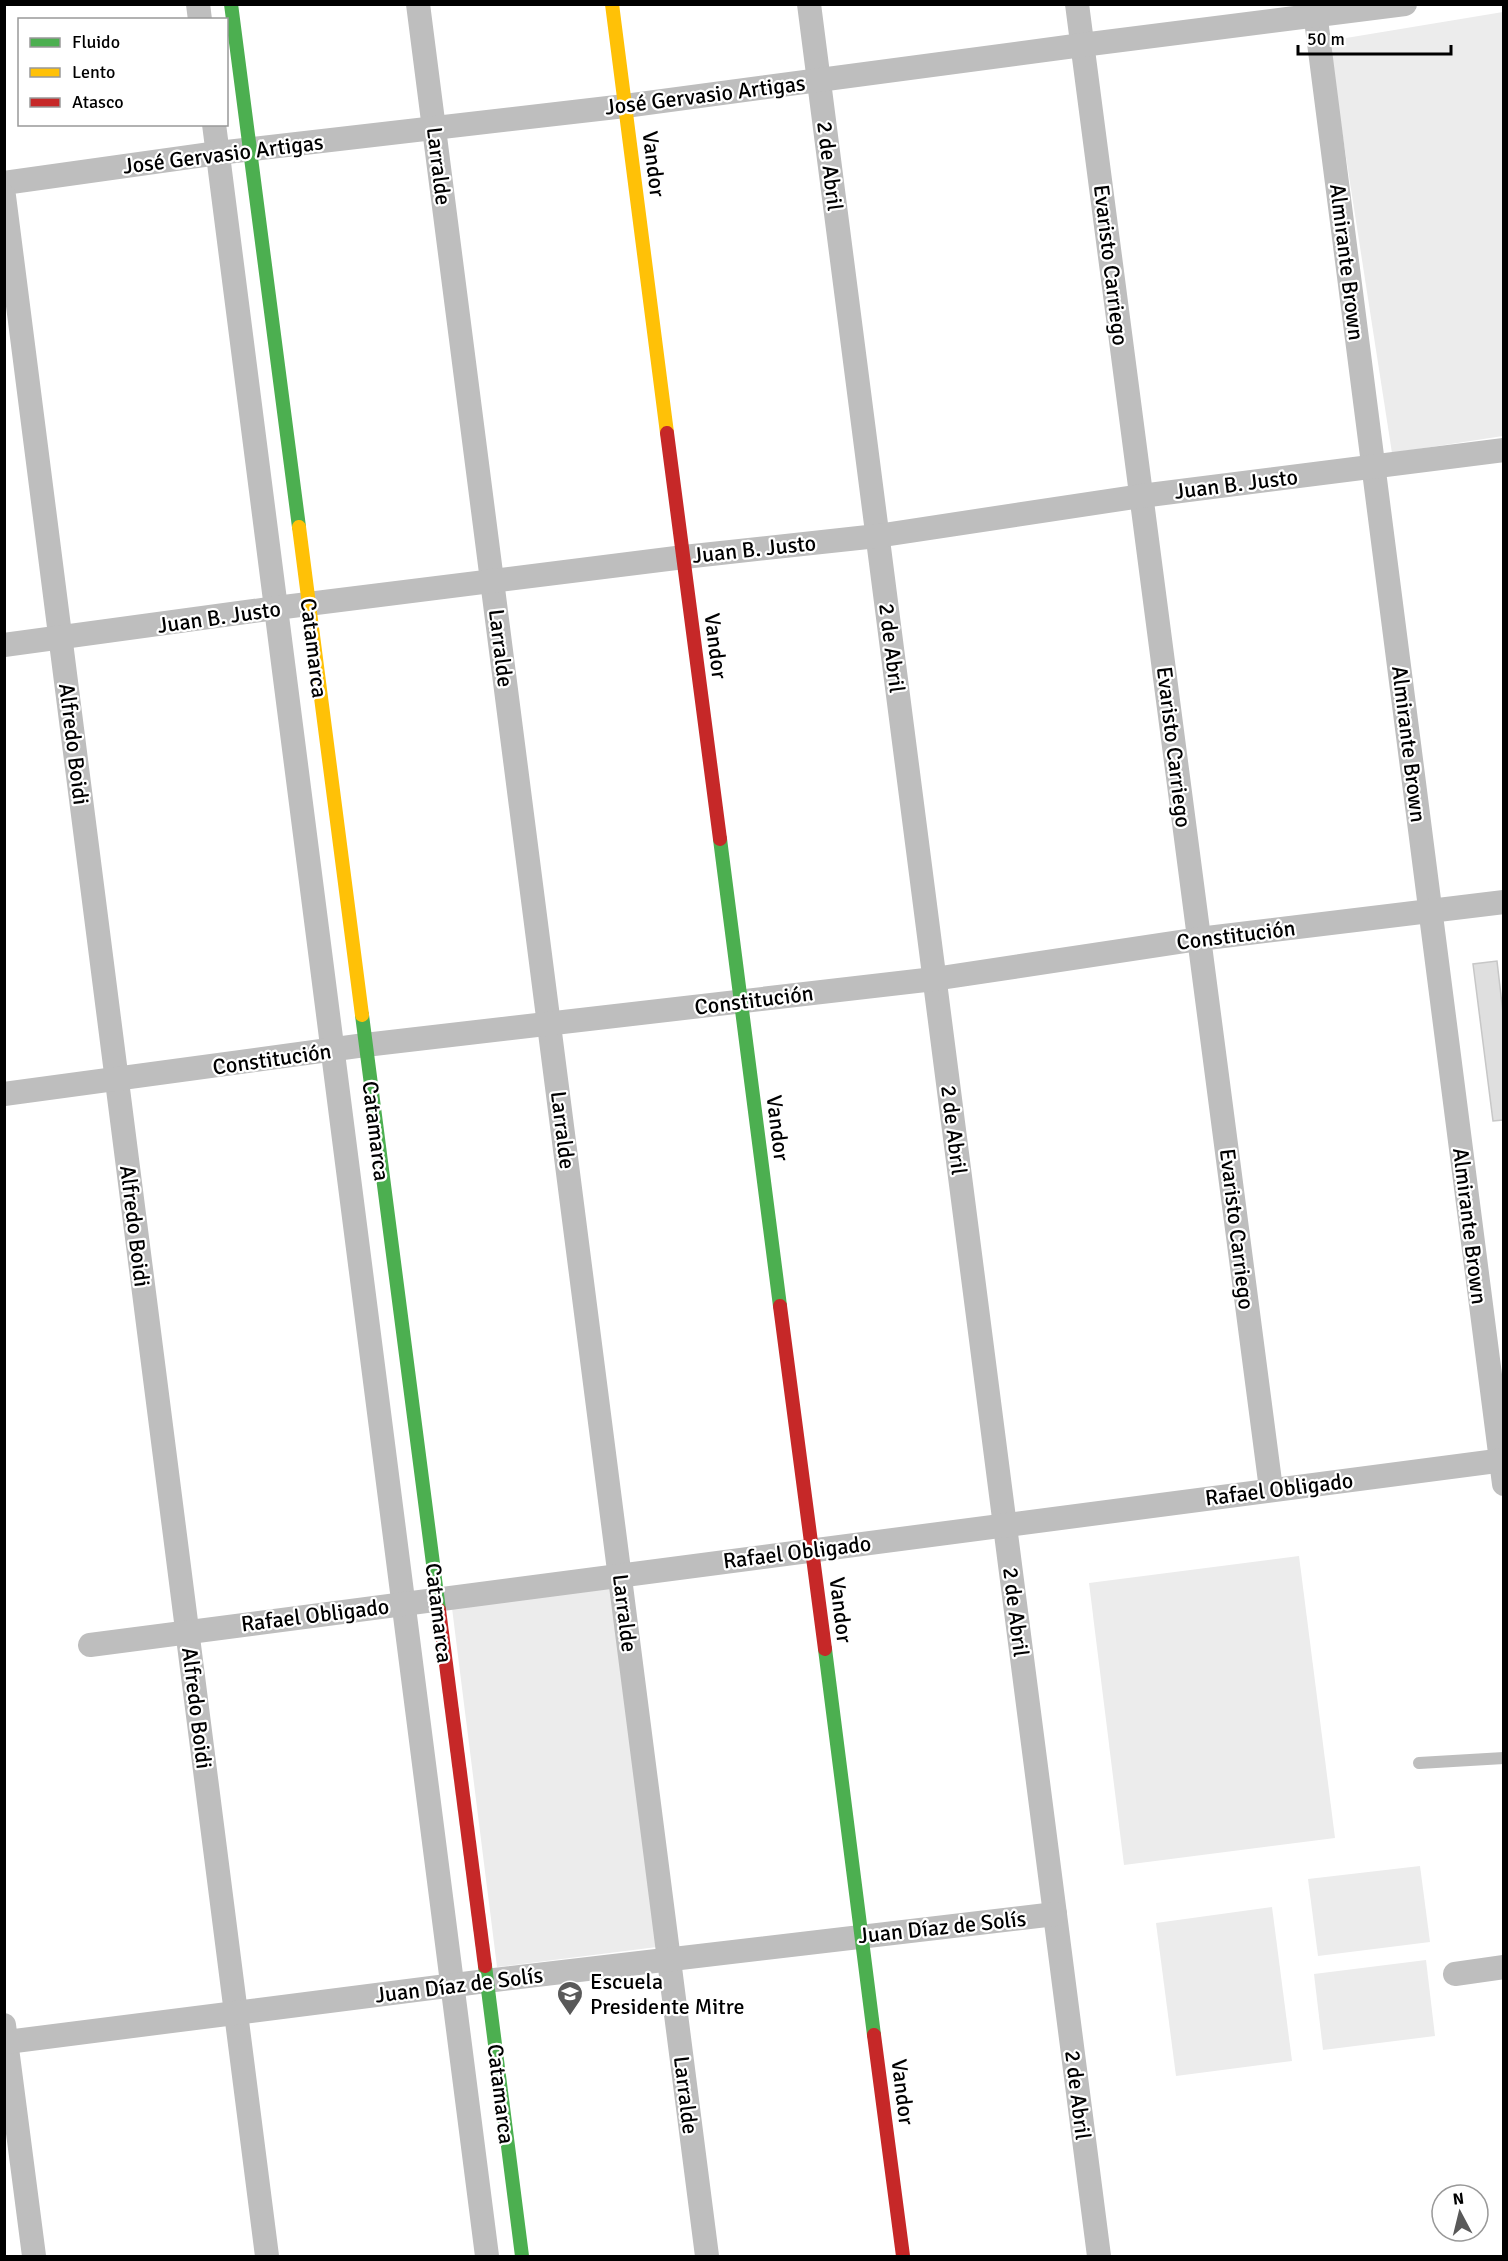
<svg xmlns="http://www.w3.org/2000/svg" width="1508" height="2261" viewBox="0 0 1508 2261" font-family="Signika,sans-serif">
  <style>
    .green { fill: #ececec }
    .building { fill: #dfdfdf; stroke: #c7c7c7; stroke-width: 1.5 }
    .lines { fill: none; stroke-linecap: round; stroke-linejoin: round }
    .lane { stroke: #bebebe; stroke-width: 12 }
    .street { stroke: #bebebe; stroke-width: 24 }
    .fast { stroke: #4caf50; stroke-width: 14 }
    .slow { stroke: #ffc107; stroke-width: 14 }
    .jam { stroke: #c62828; stroke-width: 14 }
    .labels { text-anchor: middle; dominant-baseline: central; stroke-width: 4.5; stroke-linejoin: round; paint-order: stroke }
    .street-label { font-size: 22px; fill: #000; stroke: #fff }
    .poi-label { font-size: 22px; fill: #000; stroke: #fff; text-anchor: start }
  </style>
  <rect width="100%" height="100%" fill="#fff"/>
  <g class="green">
    <polygon points="1503,12 1503,436 1392,453 1328,41"/>
    <polygon points="1299,1556 1335,1838 1124,1865 1089,1583"/>
    <polygon points="611,1580 657,1947 497,1967 451,1600"/>
    <polygon points="1420,1866 1430,1942 1318,1956 1308,1879"/>
    <polygon points="1272,1907 1292,2061 1176,2076 1156,1923"/>
    <polygon points="1426,1960 1435,2036 1323,2050 1314,1974"/>
  </g>
  <polygon class="building" points="1497,961 1503,1013 1503,1120 1493,1121 1473,964"/>
  <g class="lines">
    <polyline class="lane" points="1419,1763 1504,1758"/>
    <g class="street">
      <polyline points="198,4 200,20"/>
      <polyline points="418,4 707,2256"/>
      <polyline points="809,4 1099,2256"/>
      <polyline points="1077,4 1271,1489"/>
      <polyline points="1314,4 1504,1484"/>
      <polyline points="214,124 487,2256"/>
      <polyline points="4,183 218,153 625,106 1082,45 1405,4"/>
      <polyline points="4,196 267,2256"/>
      <polyline points="4,645 276,608 684,557 877,536 1141,496 1504,450"/>
      <polyline points="4,1094 365,1045 934,979 1199,939 1504,902"/>
      <polyline points="90,1645 1504,1460"/>
      <polyline points="1455,1974 1504,1967"/>
      <polyline points="4,2025 34,2256"/>
      <polyline points="7,2042 486,1981 1055,1914"/>
    </g>
    <g class="fast">
      <polyline points="231,4 299,527"/>
      <polyline points="720,839 780,1306"/>
      <polyline points="362,1015 439,1610"/>
      <polyline points="825,1649 874,2035"/>
      <polyline points="485,1966 522,2256"/>
    </g>
    <g class="slow">
      <polyline points="612,4 667,433"/>
      <polyline points="299,527 362,1015"/>
    </g>
    <g class="jam">
      <polyline points="667,433 720,839"/>
      <polyline points="780,1306 825,1649"/>
      <polyline points="439,1610 485,1966"/>
      <polyline points="874,2035 903,2256"/>
    </g>
  </g>
  <defs>
    <symbol id="school-pin" viewBox="-11 -11 22 30"><path d="M0 17L-7.5 6A9.5 9.5 0 1 1 7.5 6Z" fill="#595959" stroke="#fff"/><path d="M0-5L7-2L0 1L-7-2ZM-4 1L0 2.5L4 1V4Q0 6-4 4Z" fill="#fff"/></symbol>
  </defs>
  <g fill-rule="evenodd">
    <use href="#school-pin" x="555" y="1979" width="30" height="40"/>
  </g>
  <g class="labels">
    <g class="street-label">
      <text transform="translate(705 95) rotate(-7)">José Gervasio Artigas</text>
      <text transform="translate(223 154) rotate(-7)">José Gervasio Artigas</text>
      <text transform="translate(654 164) rotate(83)">Vandor</text>
      <text transform="translate(439 166) rotate(83)">Larralde</text>
      <text transform="translate(830 166) rotate(83)">2 de Abril</text>
      <text transform="translate(1347 262) rotate(83)">Almirante Brown</text>
      <text transform="translate(1111 265) rotate(83)">Evaristo Carriego</text>
      <text transform="translate(1236 484) rotate(-7)">Juan B. Justo</text>
      <text transform="translate(754 549) rotate(-6)">Juan B. Justo</text>
      <text transform="translate(219 617) rotate(-8)">Juan B. Justo</text>
      <text transform="translate(716 646) rotate(83)">Vandor</text>
      <text transform="translate(314 648) rotate(83)">Catamarca</text>
      <text transform="translate(501 648) rotate(83)">Larralde</text>
      <text transform="translate(892 648) rotate(83)">2 de Abril</text>
      <text transform="translate(74 744) rotate(83)">Alfredo Boidi</text>
      <text transform="translate(1409 744) rotate(83)">Almirante Brown</text>
      <text transform="translate(1174 747) rotate(83)">Evaristo Carriego</text>
      <text transform="translate(1236 935) rotate(-7)">Constitución</text>
      <text transform="translate(754 1000) rotate(-7)">Constitución</text>
      <text transform="translate(272 1059) rotate(-8)">Constitución</text>
      <text transform="translate(778 1128) rotate(83)">Vandor</text>
      <text transform="translate(563 1130) rotate(83)">Larralde</text>
      <text transform="translate(954 1130) rotate(83)">2 de Abril</text>
      <text transform="translate(376 1131) rotate(83)">Catamarca</text>
      <text transform="translate(135 1226) rotate(83)">Alfredo Boidi</text>
      <text transform="translate(1470 1226) rotate(83)">Almirante Brown</text>
      <text transform="translate(1237 1229) rotate(83)">Evaristo Carriego</text>
      <text transform="translate(1279 1489) rotate(-7)">Rafael Obligado</text>
      <text transform="translate(797 1552) rotate(-7)">Rafael Obligado</text>
      <text transform="translate(841 1610) rotate(83)">Vandor</text>
      <text transform="translate(1016 1612) rotate(83)">2 de Abril</text>
      <text transform="translate(439 1613) rotate(83)">Catamarca</text>
      <text transform="translate(625 1613) rotate(83)">Larralde</text>
      <text transform="translate(315 1615) rotate(-7)">Rafael Obligado</text>
      <text transform="translate(197 1708) rotate(83)">Alfredo Boidi</text>
      <text transform="translate(942 1927) rotate(-6)">Juan Díaz de Solís</text>
      <text transform="translate(459 1985) rotate(-7)">Juan Díaz de Solís</text>
      <text transform="translate(903 2092) rotate(83)">Vandor</text>
      <text transform="translate(501 2094) rotate(83)">Catamarca</text>
      <text transform="translate(686 2095) rotate(83)">Larralde</text>
      <text transform="translate(1078 2095) rotate(83)">2 de Abril</text>
    </g>
    <g class="poi-label">
      <text x="590" y="1981">Escuela<tspan x="590" dy="25">Presidente Mitre</tspan></text>
    </g>
  </g>
  <rect width="1508" height="2261" fill="none" stroke="#000000" stroke-width="12"/>
  <rect x="18" y="18" width="210" height="108" fill="#ffffff" stroke="#999999" stroke-width="1.5"/>
  <rect x="30" y="38" width="30" height="9" fill="#4caf50" stroke="#999999" stroke-width="1.5"/>
  <text x="72" y="48" font-size="18" fill="#000000">Fluido</text>
  <rect x="30" y="68" width="30" height="9" fill="#ffc107" stroke="#999999" stroke-width="1.5"/>
  <text x="72" y="78" font-size="18" fill="#000000">Lento</text>
  <rect x="30" y="98" width="30" height="9" fill="#c62828" stroke="#999999" stroke-width="1.5"/>
  <text x="72" y="108" font-size="18" fill="#000000">Atasco</text>
  <g transform="translate(1460 2213) rotate(353)"><circle r="28" fill="#ffffff" stroke="#999999" stroke-width="1.5"/>
  <path d="M0-4.5L10 22L0 15L-10 22Z" fill="#595959"/>
  <text y="-9" font-size="16" font-weight="bold" text-anchor="middle" fill="#000000">N</text>
  </g>
  <path d="M1298 45v9h153v-9" fill="none" stroke="#000000" stroke-width="3"/>
  <text x="1307" y="45" font-size="18" fill="#000000" stroke="#ffffff" stroke-width="4.5" paint-order="stroke">50 m</text>
</svg>
